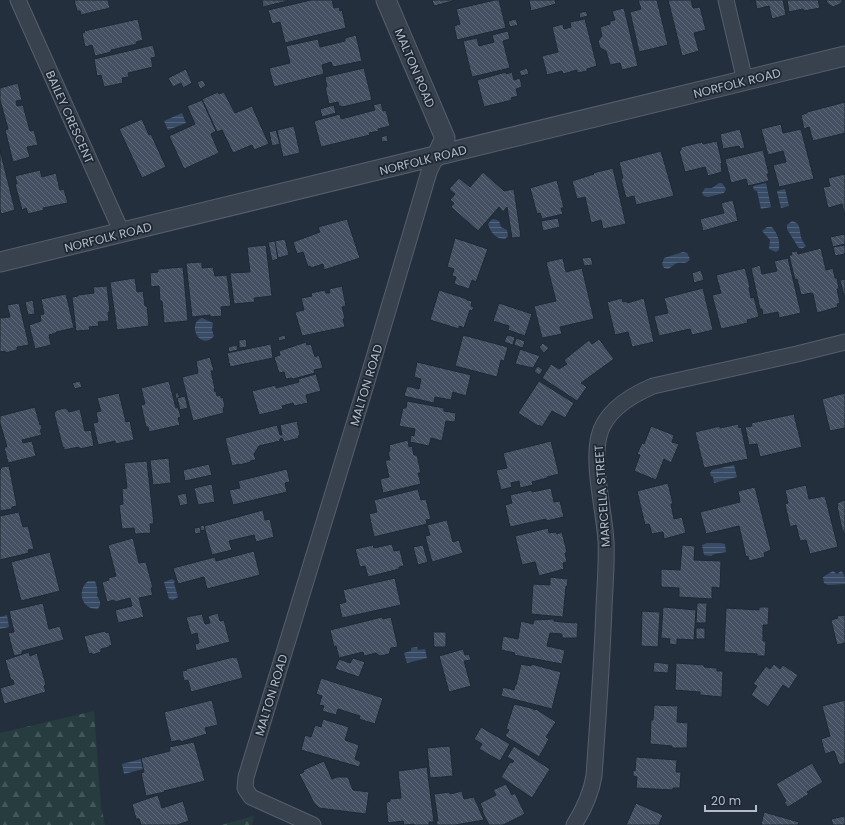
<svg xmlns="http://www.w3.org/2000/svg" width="845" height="825" viewBox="0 0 845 825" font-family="Poppins,sans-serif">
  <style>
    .forest { fill: url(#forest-firs) }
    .water { fill: url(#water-rules) }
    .building { fill: url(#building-back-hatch); stroke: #1f2835 }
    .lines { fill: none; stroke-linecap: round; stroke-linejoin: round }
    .minor-casing { stroke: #565f6c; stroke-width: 17 }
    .tertiary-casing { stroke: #565f6c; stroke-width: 21 }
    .minor { stroke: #38414e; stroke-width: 15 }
    .tertiary { stroke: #38414e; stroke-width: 19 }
    .labels { text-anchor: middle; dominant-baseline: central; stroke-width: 3.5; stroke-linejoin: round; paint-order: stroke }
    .street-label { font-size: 12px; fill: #b4bcc9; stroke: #1d2633 }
  </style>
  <defs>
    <pattern id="forest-firs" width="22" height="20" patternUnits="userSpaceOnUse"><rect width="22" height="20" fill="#263c3f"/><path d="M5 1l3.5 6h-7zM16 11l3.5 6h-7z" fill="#435659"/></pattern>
    <pattern id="water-rules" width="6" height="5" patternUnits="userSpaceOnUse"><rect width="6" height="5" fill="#394c67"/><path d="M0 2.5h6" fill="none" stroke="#53647b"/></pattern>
    <pattern id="building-back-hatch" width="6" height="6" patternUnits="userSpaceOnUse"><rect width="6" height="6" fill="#455162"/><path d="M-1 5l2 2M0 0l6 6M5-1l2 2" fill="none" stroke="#5d6877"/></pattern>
  </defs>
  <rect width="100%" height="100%" fill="#242f3e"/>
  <g class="forest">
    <polygon points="94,711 101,806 105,825 0,825 0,733"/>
    <polygon points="254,816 252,825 221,825"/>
  </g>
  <g class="water">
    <polygon points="182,113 186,123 168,130 164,121"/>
    <polygon points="719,183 722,183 726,189 724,193 708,197 704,196 702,193 705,188 712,188"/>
    <polygon points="766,183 771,207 761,209 757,191 754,190 753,186"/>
    <polygon points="785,189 789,206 781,208 777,191"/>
    <path d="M494 219 499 221 501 227 507 230 508 236 505 239C496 239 491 233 488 224L491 220Z"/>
    <path d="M792 221C801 223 799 229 801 237 802 241 804 243 806 246 803 249 801 249 798 247L787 229V225Z"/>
    <path d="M767 227H772C778 235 780 240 779 250L776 252 769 249 770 240 762 231Z"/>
    <path d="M683 252 687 253 690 259C686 265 683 262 677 263 674 264 671 268 668 269L664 268 662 264 664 258Z"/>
    <path d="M202 318 213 323 212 330 214 336C200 352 186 323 202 318Z"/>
    <polygon points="734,465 737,477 714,483 713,477 711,476 710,473 712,470"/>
    <polygon points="707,543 720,543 725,544 726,552 714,554 711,556 704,555 702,545"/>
    <path d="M833 571 837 574 841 571C845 574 845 579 845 584L828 585 824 583 823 577Z"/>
    <polygon points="172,579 175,581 174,583 178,597 173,600 169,599 164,582"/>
    <path d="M88 581H95C97 587 98 590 97 596 100 601 102 603 98 609 82 610 76 591 88 581Z"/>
    <polygon points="7,615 9,627 0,629 0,617"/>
    <polygon points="417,647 418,650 425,649 427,658 407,663 404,653 411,651 411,648"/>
    <polygon points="141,759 143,769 124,774 122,764"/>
  </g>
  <g class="building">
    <polygon points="74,0 108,0 110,8 81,15 80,11 77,11"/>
    <polygon points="262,0 287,0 287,1 263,7"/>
    <polygon points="311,0 332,0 334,8 339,7 340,11 342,10 346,28 285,43 280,22 272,24 268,10"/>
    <polygon points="432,0 452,0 453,1 434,6"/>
    <polygon points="495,0 499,0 506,28 457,40 454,26 460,24 456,9"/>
    <polygon points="529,0 558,0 555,1 556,4 531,11"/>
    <polygon points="638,0 657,0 668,45 639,52 630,12 641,9"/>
    <polygon points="668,0 691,0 693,8 700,7 706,30 694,33 699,51 682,56"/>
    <polygon points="751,0 783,0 786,15 772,19 769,6 757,9 755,0 751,1"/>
    <polygon points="787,0 818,0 820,8 804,11 803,9 789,12"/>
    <polygon points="826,0 843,0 840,4 833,7 827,3"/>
    <polygon points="624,8 638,66 622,70 620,63 610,65 606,51 600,48 598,41 602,36 600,27 610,24 610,21 615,20 612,11"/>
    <polygon points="586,11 588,16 580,18 579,13"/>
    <polygon points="138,19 143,40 136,42 137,44 111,50 111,52 95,56 92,45 85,47 82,33 85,32 84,31"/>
    <polygon points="516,19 518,25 510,27 508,21"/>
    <polygon points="585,19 597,66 587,69 587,71 577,73 577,70 563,74 562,71 547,75 542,56 558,52 552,27 563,24 564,29 571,27 570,22"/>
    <polygon points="508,31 510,39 503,41 510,68 472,77 463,41 477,38 479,46 494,42 492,35"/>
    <polygon points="356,35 362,61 333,67 331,62 322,65 324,74 274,87 269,68 290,63 286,46 318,39 320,47 345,41 345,38"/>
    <polygon points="153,45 156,57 151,58 153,67 128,73 129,77 122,78 123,83 104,87 101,75 97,76 94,59"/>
    <polygon points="364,68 372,100 342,107 341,106 339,106 338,102 329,104 325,87 327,87 325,77"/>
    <polygon points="527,68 529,74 521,76 519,71"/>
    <polygon points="186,69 192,83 183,88 181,83 173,87 168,78"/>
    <polygon points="506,72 506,74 512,72 514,80 520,78 522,87 516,89 518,96 511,98 512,100 484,107 477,80"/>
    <polygon points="203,80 206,86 200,89 197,82"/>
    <polygon points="18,83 22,100 16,101 17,106 23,105 30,131 34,130 38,145 27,147 30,157 13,162 5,130 8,129 0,100 0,88"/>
    <polygon points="218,92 219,94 224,92 235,113 252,106 269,144 254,150 252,145 233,153 222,130 217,132 202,99"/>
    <polygon points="202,100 216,131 211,134 219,153 184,169 169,136 195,124 187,106"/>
    <polygon points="845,102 845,133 813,141 809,127 804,129 801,115 807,113 807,112"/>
    <polygon points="381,103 383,111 386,110 390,126 378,129 379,131 369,133 370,135 321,147 314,121 340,114 341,119 375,110 373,105"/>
    <polygon points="334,105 336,113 322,117 320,109"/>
    <polygon points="142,119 149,135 151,134 166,167 142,178 119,129"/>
    <polygon points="781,124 783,133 801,129 814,179 779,187 773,165 786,162 783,151 768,155 761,129"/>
    <polygon points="294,126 300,153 283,157 277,130"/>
    <polygon points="740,129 745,148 740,149 739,146 723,149 720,134"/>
    <polygon points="276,130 280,144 272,146 269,132"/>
    <polygon points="387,135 388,141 382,142 381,137"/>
    <polygon points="717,141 722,163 721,163 722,172 708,176 705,167 685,172 679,150 681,150 681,147 702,142 703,144"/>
    <polygon points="0,150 15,210 1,214 0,209"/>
    <polygon points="763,150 769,174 767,174 769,181 748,186 746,179 731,183 725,159"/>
    <polygon points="661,151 674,196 636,205 634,196 626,198 621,179 623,178 619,162"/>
    <polygon points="613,168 626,224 603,229 601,220 591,223 585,197 577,199 572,181 594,174 593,173"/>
    <polygon points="40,170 42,177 56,173 60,190 64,189 68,203 43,208 44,210 28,214 26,208 22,210 15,184 17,184 15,176"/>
    <polygon points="483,172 504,191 514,189 521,237 512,238 507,207 503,212 499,207 478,231 451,207 454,203 450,200 455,194 449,189 459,178 470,187"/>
    <polygon points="845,174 845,216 842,204 828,208 823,187 830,186 828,178"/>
    <polygon points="557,180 564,208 561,208 563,214 542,219 540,213 537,214 530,188"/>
    <polygon points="733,200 738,221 703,231 700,219 724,213 721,203"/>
    <polygon points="558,218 560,227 543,231 541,221"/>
    <polygon points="347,219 360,258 324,270 323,264 311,268 310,266 308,267 303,252 297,254 293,242 320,232 318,227"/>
    <polygon points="845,234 845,244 833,247 830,237"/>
    <polygon points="455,238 488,249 476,282 472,280 469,289 454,284 456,277 452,276 454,269 447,267"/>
    <polygon points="285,239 289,255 278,258 274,241"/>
    <polygon points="275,241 278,259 272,261 268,242"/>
    <polygon points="266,245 272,296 254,298 255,302 234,304 230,273 250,272 247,247"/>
    <polygon points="845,245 845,254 835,256 833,247"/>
    <polygon points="821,248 826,270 833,268 835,278 837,278 839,289 837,289 840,303 837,304 838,307 817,313 813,294 811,293 801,295 797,279 795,280 789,255 792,255 791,252 797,251 798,254"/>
    <polygon points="591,257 593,265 584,266 582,258"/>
    <polygon points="563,258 566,272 582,268 594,319 560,327 562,334 542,338 534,306 556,301 546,262"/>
    <polygon points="788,258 801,313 779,318 778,312 763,315 762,309 760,309 751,268 760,265 762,274 777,271 774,261"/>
    <polygon points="202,262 202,268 213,267 215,276 227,275 231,306 221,307 222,316 210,317 210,315 192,317 186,263"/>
    <polygon points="183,267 188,321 164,323 162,301 160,301 159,286 151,287 150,273 158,272 158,269"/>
    <polygon points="745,268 750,287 749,288 751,298 754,297 759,317 747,320 748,323 721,329 712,295 721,293 716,275"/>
    <polygon points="701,270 704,280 694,283 692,273"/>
    <polygon points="135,278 137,292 143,291 145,306 147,306 149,326 117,330 110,282"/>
    <polygon points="845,279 845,299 840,280"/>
    <polygon points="107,286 110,312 108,312 109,321 98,322 99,326 89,327 90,330 76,331 72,297 78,296 78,295 94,293 93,287"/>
    <polygon points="342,286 346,306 342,307 345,318 343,319 345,327 302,336 295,312 304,310 301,298 312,296 311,293 325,290 326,293 330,293 329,289"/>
    <polygon points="703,288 713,330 692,335 690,329 659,336 654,316 668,313 664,298"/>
    <polygon points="439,290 467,299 467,300 472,301 471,306 474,307 472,311 470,310 464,328 459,326 459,329 430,320"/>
    <polygon points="66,294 74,328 56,332 56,333 49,335 51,345 35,349 29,325 41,321 40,315 44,314 41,299"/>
    <polygon points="622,298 623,302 627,301 627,303 644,298 654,342 632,347 628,332 615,335 607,302"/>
    <polygon points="33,300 35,314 28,315 25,302"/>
    <polygon points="19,303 29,345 17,347 17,350 5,353 5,351 0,352 0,318 10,317 7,305"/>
    <polygon points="499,303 532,314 525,336 511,331 508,330 509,326 493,321"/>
    <polygon points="285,335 286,339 279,341 278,337"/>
    <polygon points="463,335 508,347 504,361 501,360 497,377 455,366"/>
    <polygon points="507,335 515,337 513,345 504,342"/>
    <polygon points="516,338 525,341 523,348 514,345"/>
    <polygon points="246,339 247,347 239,348 239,340"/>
    <polygon points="599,339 614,359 581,383 587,387 577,401 542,378 551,364 559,369 567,364 564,360 589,340 592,344"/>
    <polygon points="306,342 307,345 311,344 315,357 319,355 323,368 314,370 315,373 293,379 292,378 286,379 284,372 279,373 274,357 280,355 279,351"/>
    <polygon points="543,343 549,348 544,353 539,347"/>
    <polygon points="271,344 273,358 230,367 227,353"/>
    <polygon points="237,345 238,350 229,352 228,347"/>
    <polygon points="520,349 540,356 533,368 515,364"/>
    <polygon points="210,357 214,371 211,371 215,389 214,389 215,392 216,391 217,396 221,395 221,398 223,397 225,407 223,408 224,413 193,421 182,377 198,373 196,361"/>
    <polygon points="417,362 471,375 466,396 453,392 451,400 435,397 434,403 404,396 407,386 419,389 421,379 414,377"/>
    <polygon points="538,366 543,370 539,375 534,371"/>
    <polygon points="316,374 321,391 306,395 308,403 294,406 293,403 282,406 283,409 259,415 252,391 276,385 276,388 299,382 298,379"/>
    <polygon points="80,381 82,387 75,389 72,383"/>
    <polygon points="169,381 176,408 178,407 181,417 178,418 180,425 149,432 148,427 146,427 141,405 145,404 141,388"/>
    <polygon points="539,381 574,403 565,418 552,411 542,427 539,425 538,426 518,413"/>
    <polygon points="119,393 126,422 130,421 134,440 115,444 115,441 98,445 93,423 98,422 96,412 101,411 97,398"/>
    <polygon points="175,393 178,393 180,398 176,399"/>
    <polygon points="845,393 845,428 830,431 822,399"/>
    <polygon points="185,396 188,408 180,410 177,398"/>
    <polygon points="407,401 444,408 444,411 456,413 455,422 446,421 442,441 431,438 429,446 410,442 411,435 414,436 415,429 399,426 403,408 406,408"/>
    <polygon points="35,407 40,425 41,424 42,429 40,430 42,435 22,440 23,443 32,441 36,456 8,463 4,447 7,447 0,423 0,416"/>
    <polygon points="65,408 68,410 69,412 80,409 85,431 91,430 94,446 79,449 79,447 64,450 64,447 63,448 54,413 57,410"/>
    <polygon points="794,414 802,447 760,457 757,444 749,445 745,427 752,426 751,423"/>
    <polygon points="297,421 300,435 298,436 299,438 284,442 282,438 280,439 280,441 259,446 254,454 256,460 250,461 251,462 239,465 239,464 232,466 225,438 277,425 280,435 282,435 280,425"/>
    <polygon points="738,424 739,428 741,427 748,459 704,468 695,432 720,426 720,428"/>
    <polygon points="651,426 674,435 672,442 679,444 671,463 664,459 656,480 634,471 640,455 637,454 642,443 644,444"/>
    <polygon points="408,440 409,447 412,446 414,455 417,455 421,473 418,473 421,484 383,493 380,479 389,477 385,460 390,460 388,452 390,451 389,445"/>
    <polygon points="551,441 559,474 547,477 547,478 532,482 533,485 520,488 519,481 511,483 512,487 501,490 496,470 507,468 503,453"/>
    <polygon points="169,458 171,483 153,485 150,460"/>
    <polygon points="147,461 154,524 150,524 151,533 135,534 134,528 122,529 119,505 123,504 122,489 127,488 124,463"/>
    <polygon points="209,464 212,475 185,481 183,470"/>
    <polygon points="9,466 17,506 12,507 12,509 0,511 0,470 1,469 1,467"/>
    <polygon points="287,469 290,482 285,483 287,492 233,505 229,490 240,488 238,481"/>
    <polygon points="668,483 673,504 671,504 674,519 682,517 686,533 664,539 663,532 652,534 649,524 645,525 637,491"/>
    <polygon points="212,484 215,502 198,505 194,488"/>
    <polygon points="806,485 809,499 825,496 838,547 810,554 806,540 800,541 796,525 790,527 785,504 788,503 785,490"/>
    <polygon points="755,487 771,550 764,553 765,557 749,561 748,556 746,557 739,526 706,534 700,512 740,502 738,491"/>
    <polygon points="551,488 554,502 560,501 564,517 546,521 546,519 510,527 505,505 512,503 510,495 532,490 532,492"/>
    <polygon points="418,489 421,500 426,499 431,519 426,520 427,524 374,537 369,514 377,512 374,500"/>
    <polygon points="186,493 188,504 180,506 177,495"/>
    <polygon points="845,500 845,534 842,529 837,506 838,506 837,503"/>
    <polygon points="263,510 265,520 270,519 274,537 256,542 254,535 229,541 232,550 212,555 204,526"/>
    <polygon points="19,512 23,527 28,526 34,549 28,550 29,553 0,560 0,516"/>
    <polygon points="447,520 453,542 459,540 463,553 432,562 425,536 430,535 427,525"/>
    <polygon points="204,525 205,530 201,531 200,526"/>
    <polygon points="200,527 201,533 195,534 194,528"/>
    <polygon points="548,528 549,533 556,532 557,534 562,532 567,552 565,553 567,562 563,563 564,569 539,576 535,562 522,565 515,536"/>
    <polygon points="133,538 139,563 146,562 153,588 151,588 153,595 139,598 144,617 118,623 115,610 132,606 130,598 115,602 114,600 107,602 102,582 109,580 108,578 116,576 108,545"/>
    <polygon points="392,544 394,551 400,550 404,566 399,567 399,569 368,577 365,566 360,567 355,549 373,545 374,548"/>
    <polygon points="423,545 428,562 418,565 413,547"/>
    <polygon points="682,545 695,546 694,560 721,561 720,588 712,587 712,599 679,597 679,588 661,587 661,569 680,570"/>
    <polygon points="254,551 260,575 207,589 204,577 178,584 173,568 215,557 216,561"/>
    <polygon points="50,552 60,591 21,601 11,562"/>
    <polygon points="550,577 568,579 567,587 566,586 563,617 531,614 533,584 550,585"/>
    <polygon points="395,578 401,605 342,618 339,604 346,602 343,590"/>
    <polygon points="43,603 49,629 60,626 64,640 22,651 22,654 14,656 8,633 14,632 9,611"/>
    <polygon points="697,603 707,603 706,623 696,623"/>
    <polygon points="663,607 696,610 694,640 677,639 677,645 669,644 670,639 661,638"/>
    <polygon points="759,607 769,607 768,625 763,625 763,641 766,641 765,656 757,656 757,654 724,652 726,608 759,610"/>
    <polygon points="642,611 660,612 658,647 641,646"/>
    <polygon points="218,613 220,621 224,620 230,642 196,651 195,644 199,643 197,633 191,635 186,617 202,614 205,624 210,623 208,616"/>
    <polygon points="845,615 845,643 837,645 831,620 838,618 837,616"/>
    <polygon points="382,617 383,619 391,617 398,647 391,648 389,654 380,656 376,653 364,656 363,652 339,658 336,646 334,647 330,630"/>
    <polygon points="554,619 554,621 561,622 578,623 577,638 562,638 562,634 550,633 547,646 565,650 562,664 514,655 515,653 501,650 503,636 518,639 521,621 533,624 534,620"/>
    <rect x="696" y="628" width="9" height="11"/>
    <polygon points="105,631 106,633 109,632 112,645 109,646 109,647 101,649 101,652 92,655 92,653 89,654 84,636"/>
    <polygon points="433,632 446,632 446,647 434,647"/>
    <polygon points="463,649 465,655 469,654 471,660 464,661 471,686 449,692 439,656"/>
    <polygon points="29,652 30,656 37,653 46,685 44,686 46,692 4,704 0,688 14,684 13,680 11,680 5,660"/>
    <polygon points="233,657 234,658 237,657 243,678 191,692 188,680 184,681 182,671 187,670 186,669"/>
    <polygon points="353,658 365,662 359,677 335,669 339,659 350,663"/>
    <polygon points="654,662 669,664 668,673 653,672"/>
    <polygon points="676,663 704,665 704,667 717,668 717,671 723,671 722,697 700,695 700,692 675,690"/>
    <polygon points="521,664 531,666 531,664 561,672 552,709 501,696 503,687 514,690 515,685 516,685"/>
    <polygon points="774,664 780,669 783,665 798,675 789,689 783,685 768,707 751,695 757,686 753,684 766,666 770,669"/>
    <polygon points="321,678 383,698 375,724 359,719 360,716 338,709 336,715 322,711 324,706 319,705 322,696 316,694"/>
    <polygon points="212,700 218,725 205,728 207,734 180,742 180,740 171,742 164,712"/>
    <polygon points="845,700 845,763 839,765 834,751 825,754 821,739 830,736 822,706"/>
    <polygon points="514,704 531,708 535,710 536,709 556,722 546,737 549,739 539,757 505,736 509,730 506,729"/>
    <polygon points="654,705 678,706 677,722 688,723 687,748 672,748 672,746 650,744 651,720 653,720"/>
    <polygon points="323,719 349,727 345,740 359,745 355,759 361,762 359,767 301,750 305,735 311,737 315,725 321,727"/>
    <polygon points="481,727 510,744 500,761 479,749 482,744 474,739"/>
    <polygon points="194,742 205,781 164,791 165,792 146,796 141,773 144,772 141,758 170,751 169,747"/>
    <polygon points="450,746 453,776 430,778 427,748"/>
    <polygon points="514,746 550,769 532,798 501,777 510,762 512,763 514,761 507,757"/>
    <polygon points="636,757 677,760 676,772 681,772 680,788 673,788 673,790 636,788 637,777 633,776 633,770 635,771"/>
    <polygon points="324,761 332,779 337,777 348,777 353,790 369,792 366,814 319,808 314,803 299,774 304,772 303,770"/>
    <polygon points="812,763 823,782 807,792 809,794 788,807 784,802 786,801 776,784"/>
    <polygon points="427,767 434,822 429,822 429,825 414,825 414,824 404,825 403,821 388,823 386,803 390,801 390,799 401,798 398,771"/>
    <polygon points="506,784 512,795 515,793 525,814 503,825 489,825 482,811 483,810 480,803 496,795 493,790"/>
    <polygon points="462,791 464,799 474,797 484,820 455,825 437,825 436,821 438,821 434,794 450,792 450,794"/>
    <polygon points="158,795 162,808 183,801 189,821 177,825 141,825 139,819 136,819 132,804"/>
    <polygon points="636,803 663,815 659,824 662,825 626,825"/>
    <polygon points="764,812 799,822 798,825 761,825"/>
    <polygon points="845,816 845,825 833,825 831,819"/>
  </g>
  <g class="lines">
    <defs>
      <g id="minor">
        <polyline points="18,0 122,233"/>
        <polyline points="726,0 745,81"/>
        <polyline points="313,825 251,797 245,788 246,777 362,398 429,172 436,157"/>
        <path d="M574 825C584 809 591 794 594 776 598 720 602 664 604 607 605 585 607 563 606 541 604 509 592 466 599 436 605 411 632 395 653 386L797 354 845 342"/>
      </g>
      <g id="tertiary">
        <polyline points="386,0 445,138 436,157"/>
        <polyline points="0,262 845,56"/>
      </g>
    </defs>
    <use href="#minor" class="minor-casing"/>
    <use href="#tertiary" class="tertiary-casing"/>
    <use href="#minor" class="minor"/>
    <use href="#tertiary" class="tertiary"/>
  </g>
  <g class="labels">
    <g class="street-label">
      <text transform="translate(415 68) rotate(67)">MALTON ROAD</text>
      <text transform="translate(737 83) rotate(-14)">NORFOLK ROAD</text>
      <text transform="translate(70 117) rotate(66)">BAILEY CRESCENT</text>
      <text transform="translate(423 160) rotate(-14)">NORFOLK ROAD</text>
      <text transform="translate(108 237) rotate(-14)">NORFOLK ROAD</text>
      <text transform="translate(366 385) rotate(-73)">MALTON ROAD</text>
      <text transform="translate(602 496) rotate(-94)">MARCELLA STREET</text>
      <text transform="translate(271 695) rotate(-73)">MALTON ROAD</text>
    </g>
  </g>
  <path d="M705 805v6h51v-6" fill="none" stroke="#b4bcc9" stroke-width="2"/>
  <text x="711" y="805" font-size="12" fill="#b4bcc9" stroke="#1d2633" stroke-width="3" paint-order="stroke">20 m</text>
</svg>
